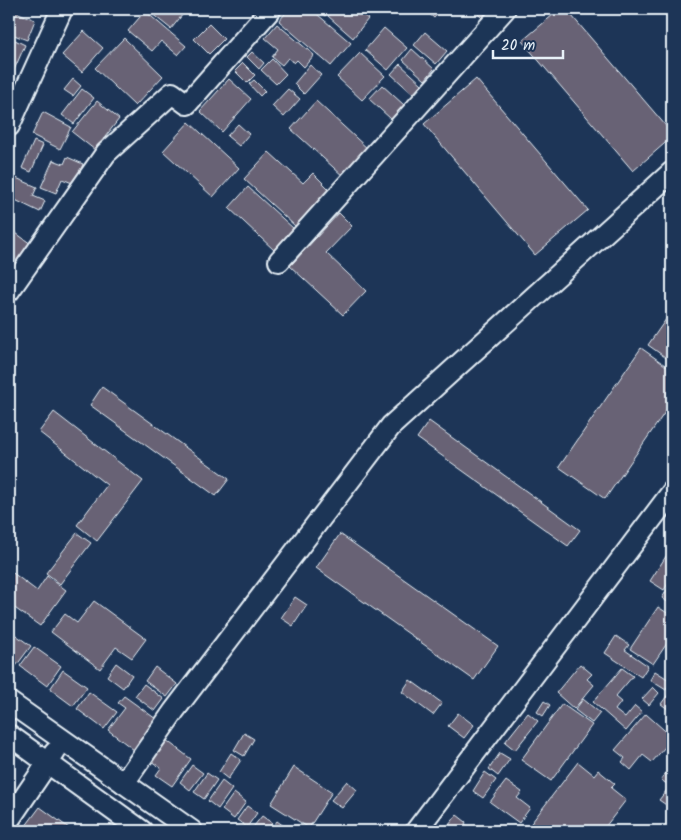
<svg xmlns="http://www.w3.org/2000/svg" width="681" height="840" viewBox="0 0 681 840" font-family="Kalam,sans-serif">
  <style>
    .building { fill: #676274; stroke: #e8f1f8 }
    .lines { fill: none; stroke-linecap: round; stroke-linejoin: round }
    .minor-casing { stroke: #e8f1f8; stroke-width: 24 }
    .minor { stroke: #1d3557; stroke-width: 20 }
  </style>
  <rect width="100%" height="100%" fill="#1d3557"/>
  <filter id="ink" filterUnits="userSpaceOnUse"><feTurbulence type="fractalNoise" baseFrequency=".02" numOctaves="2"/><feDisplacementMap in="SourceGraphic" scale="10" xChannelSelector="R" yChannelSelector="G"/><feConvolveMatrix kernelMatrix="1 2 1 2 8 2 1 2 1" color-interpolation-filters="sRGB"/></filter>
  <g filter="url(#ink)">
    <g class="building">
      <polygon points="9,9 35,20 27,40 9,33"/>
      <polygon points="146,9 187,9 171,29"/>
      <polygon points="289,9 311,9 351,43 331,66 279,21"/>
      <polygon points="317,9 331,9 325,16"/>
      <polygon points="334,9 356,9 368,19 353,38 328,16"/>
      <polygon points="424,9 442,9 434,18"/>
      <polygon points="473,9 491,9 482,18"/>
      <polygon points="560,9 566,9 672,133 672,137 633,171 522,41"/>
      <polygon points="145,11 186,46 178,55 161,41 152,51 128,31"/>
      <polygon points="209,24 224,39 209,54 194,39"/>
      <polygon points="277,24 314,55 304,67 297,60 294,63 288,58 282,65 272,57 278,49 265,38"/>
      <polygon points="384,28 407,48 388,70 365,50"/>
      <polygon points="84,31 103,48 82,72 62,55"/>
      <polygon points="425,32 447,51 436,64 414,45"/>
      <polygon points="9,37 25,45 14,70 9,67"/>
      <polygon points="124,38 163,76 135,106 95,68"/>
      <polygon points="412,49 434,69 425,80 403,60"/>
      <polygon points="252,52 264,63 259,69 247,57"/>
      <polygon points="360,53 385,76 362,100 337,77"/>
      <polygon points="272,59 286,74 276,84 261,70"/>
      <polygon points="243,63 255,75 247,83 235,71"/>
      <polygon points="400,64 422,84 413,94 391,74"/>
      <polygon points="310,65 321,75 304,94 294,84"/>
      <polygon points="73,79 81,86 73,96 64,90"/>
      <polygon points="229,79 251,99 222,132 200,111"/>
      <polygon points="476,79 588,210 535,255 424,124"/>
      <polygon points="254,80 265,91 260,96 249,84"/>
      <polygon points="382,85 404,105 391,119 369,99"/>
      <polygon points="82,89 94,98 74,124 62,115"/>
      <polygon points="288,89 300,99 284,117 272,106"/>
      <polygon points="97,101 119,119 95,150 72,132"/>
      <polygon points="316,101 369,150 344,177 291,129"/>
      <polygon points="43,112 71,127 60,149 32,135"/>
      <polygon points="189,122 239,168 213,197 163,151"/>
      <polygon points="238,124 249,134 239,146 227,136"/>
      <polygon points="34,141 43,145 31,172 22,168"/>
      <polygon points="269,152 303,183 313,173 329,189 295,226 244,179"/>
      <polygon points="67,157 83,164 75,184 62,179 56,193 41,187 53,160 64,164"/>
      <polygon points="16,178 37,187 33,196 45,201 40,212 9,197"/>
      <polygon points="248,187 294,229 274,250 229,208"/>
      <polygon points="339,213 352,226 326,253 366,291 343,315 290,266"/>
      <polygon points="9,228 35,247 20,268 9,260"/>
      <polygon points="671,312 672,313 672,362 648,345"/>
      <polygon points="641,348 672,370 672,402 605,499 559,467"/>
      <polygon points="102,387 229,479 216,496 90,405"/>
      <polygon points="54,412 143,481 97,541 77,525 107,485 39,432"/>
      <polygon points="429,421 580,530 568,546 417,438"/>
      <polygon points="77,533 91,543 60,584 46,573"/>
      <polygon points="340,534 498,646 474,680 316,568"/>
      <polygon points="672,547 672,577 664,590 650,581"/>
      <polygon points="9,570 37,591 47,576 66,590 40,626 9,604"/>
      <polygon points="672,582 672,605 662,598"/>
      <polygon points="295,597 307,605 293,626 281,618"/>
      <polygon points="94,601 146,639 132,658 116,647 100,669 51,632 65,614 77,623"/>
      <polygon points="658,607 672,616 672,636 653,664 630,649"/>
      <polygon points="9,630 31,646 16,666 9,660"/>
      <polygon points="616,636 629,645 625,650 648,666 641,677 605,653"/>
      <polygon points="34,647 61,666 47,686 20,666"/>
      <polygon points="116,663 132,675 123,688 107,676"/>
      <polygon points="580,664 592,674 587,679 594,685 574,709 556,693"/>
      <polygon points="155,667 177,684 167,697 145,681"/>
      <polygon points="622,668 633,676 615,697 621,702 615,710 625,718 635,706 642,712 626,731 593,702"/>
      <polygon points="63,670 87,687 73,706 50,689"/>
      <polygon points="655,671 671,681 666,690 650,680"/>
      <polygon points="410,680 442,703 433,715 402,692"/>
      <polygon points="144,684 164,699 155,711 135,696"/>
      <polygon points="653,687 659,693 649,705 642,699"/>
      <polygon points="89,692 117,712 104,729 77,709"/>
      <polygon points="669,693 672,696 672,712 661,704"/>
      <polygon points="124,696 156,719 134,750 108,730 125,708 118,703"/>
      <polygon points="583,699 600,713 592,723 575,710"/>
      <polygon points="544,701 550,705 543,716 537,712"/>
      <polygon points="562,704 592,725 551,781 521,760"/>
      <polygon points="458,713 474,725 464,738 448,726"/>
      <polygon points="528,713 538,721 515,750 505,742"/>
      <polygon points="646,714 672,737 672,739 652,762 643,755 631,770 622,762 625,758 615,750"/>
      <polygon points="244,733 254,739 244,756 234,750"/>
      <polygon points="166,740 191,759 172,786 156,775 161,768 151,761"/>
      <polygon points="231,753 241,760 228,779 219,772"/>
      <polygon points="500,753 510,759 498,776 489,769"/>
      <polygon points="578,762 594,775 598,770 615,784 611,788 626,800 602,831 536,831 529,826"/>
      <polygon points="192,765 203,773 190,790 180,782"/>
      <polygon points="294,767 332,792 309,828 271,804"/>
      <polygon points="669,768 672,771 672,809 659,800 670,786 661,780"/>
      <polygon points="485,772 496,780 483,798 473,791"/>
      <polygon points="207,773 217,780 204,799 194,792"/>
      <polygon points="222,781 232,789 218,809 208,801"/>
      <polygon points="347,781 357,790 342,808 331,800"/>
      <polygon points="506,781 522,792 517,798 530,808 519,823 490,802"/>
      <polygon points="234,793 246,802 234,819 222,810"/>
      <polygon points="247,806 257,813 247,827 237,820"/>
      <polygon points="40,807 73,831 22,831"/>
      <polygon points="457,815 466,822 465,824 474,831 444,831"/>
      <polygon points="262,816 272,823 266,831 250,831"/>
      <polygon points="277,821 288,829 287,831 270,831"/>
    </g>
    <g class="lines">
      <defs>
        <g id="minor">
          <polyline points="9,126 62,9"/>
          <polyline points="279,261 505,9"/>
          <polyline points="9,291 106,153 172,93 187,104 271,9"/>
          <polyline points="9,702 192,831"/>
          <polyline points="9,735 142,831"/>
          <polyline points="124,783 174,711 391,426 672,172"/>
          <polyline points="9,820 55,752"/>
          <polyline points="416,831 672,492"/>
        </g>
      </defs>
      <use href="#minor" class="minor-casing"/>
      <use href="#minor" class="minor"/>
    </g>
  </g>
  <rect width="681" height="840" fill="none" stroke="#1d3557" stroke-width="30"/>
  <rect x="15" y="15" width="651" height="810" fill="none" stroke="#e8f1f8" stroke-width="2" filter="url(#ink)"/>
  <path d="M493 50v8h70v-8" fill="none" stroke="#e8f1f8" stroke-width="2.5"/>
  <text x="501" y="50" font-size="15" fill="#e8f1f8" stroke="#1d3557" stroke-width="4" paint-order="stroke">20 m</text>
</svg>
